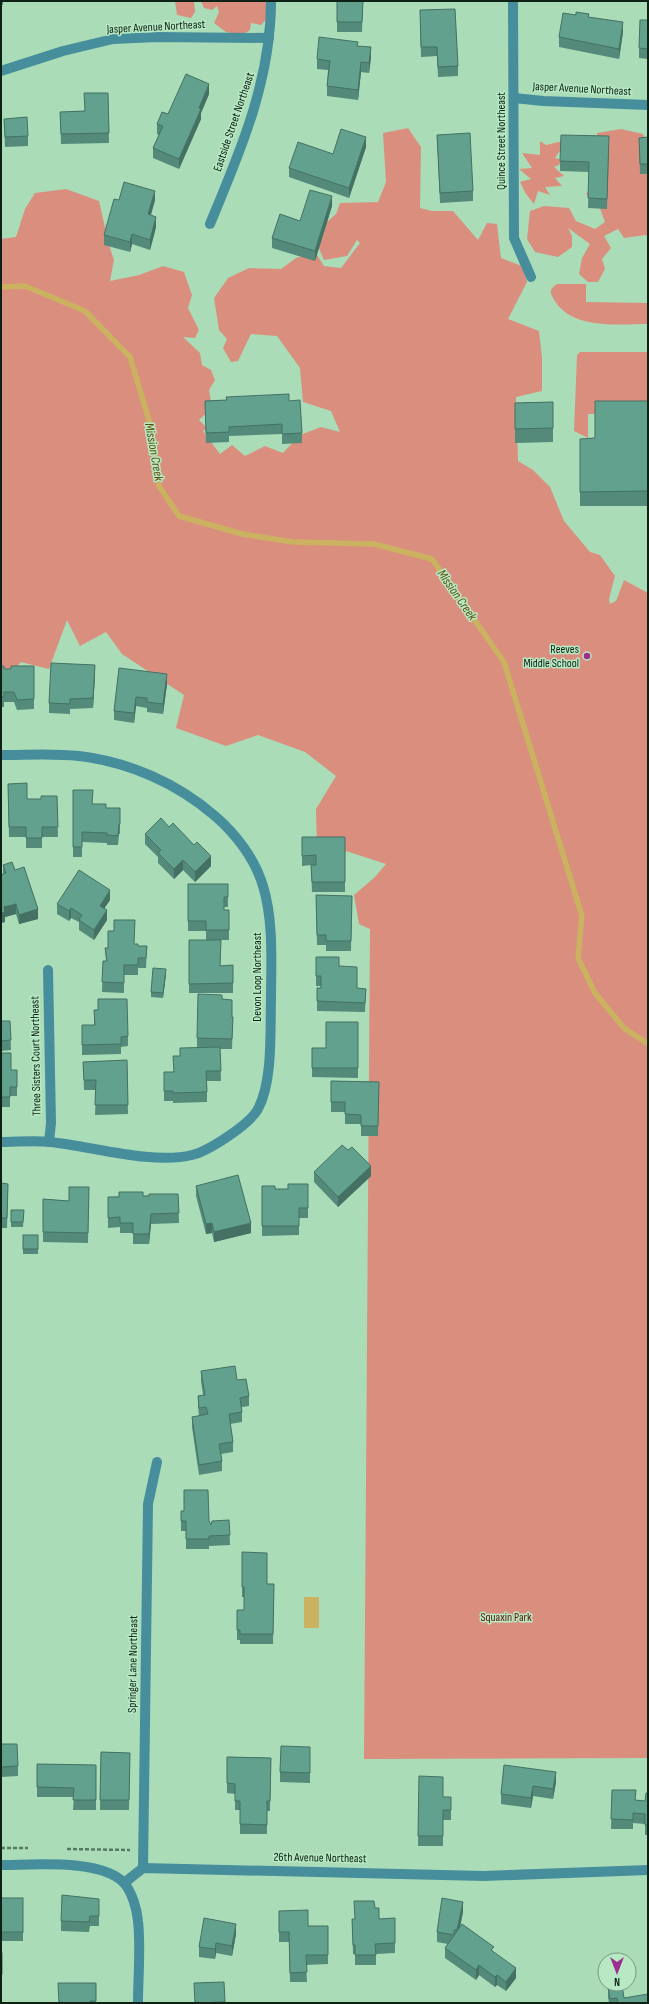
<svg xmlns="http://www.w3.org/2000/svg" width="649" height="2004" viewBox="0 0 649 2004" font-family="'Sofia Sans Condensed',sans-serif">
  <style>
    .green { fill: #da8f7e }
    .water { fill: #cab260 }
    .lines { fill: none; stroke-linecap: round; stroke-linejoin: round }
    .stream { stroke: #cab260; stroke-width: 5.5 }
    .path { stroke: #577961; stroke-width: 2.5; stroke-dasharray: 4 2; stroke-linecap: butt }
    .minor { stroke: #478e9d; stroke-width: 10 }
    .wall { fill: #538a7a }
    .shaded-wall { fill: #447163 }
    .building { fill: #61a18e; stroke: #447163 }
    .poi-dot { fill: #9b2e8e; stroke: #b7e9c4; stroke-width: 1.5 }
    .labels { text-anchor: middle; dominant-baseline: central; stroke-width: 3; stroke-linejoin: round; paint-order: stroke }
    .street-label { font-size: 12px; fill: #0d2114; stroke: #b7e9c4 }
    .poi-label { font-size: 12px; fill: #0d2114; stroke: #b7e9c4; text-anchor: end }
    .park-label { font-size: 12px; fill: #5a1003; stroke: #b7e9c4 }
    .water-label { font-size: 13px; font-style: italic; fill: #5d4d0b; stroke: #b7e9c4 }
  </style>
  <rect width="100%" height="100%" fill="#aadcb8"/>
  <g class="green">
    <polygon points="175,1 194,1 195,12 191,18 177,15"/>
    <polygon points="201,1 266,1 276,2 276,9 261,25 251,23 250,30 242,35 226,32 214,23 219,12 217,6 212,10 204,8"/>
    <polygon points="408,128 421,147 420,208 432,211 453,211 478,240 487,223 497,224 501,258 522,266 527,282 508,319 539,331 542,358 542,391 516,397 518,461 533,470 550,487 564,521 590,552 600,555 615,576 609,599 610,604 616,601 624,580 648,593 648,1758 364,1759 370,929 359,924 354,895 375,877 386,864 346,851 342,858 317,852 316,809 336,776 305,752 258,735 226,746 176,728 184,695 122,654 106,632 80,646 67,620 49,669 21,662 5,678 1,676 1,239 16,237 25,209 35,193 66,189 99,201 109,245 114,260 110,281 139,275 163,266 184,272 192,295 188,308 199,330 195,338 183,337 200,353 202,365 211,370 215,380 209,390 212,408 199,420 207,428 203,431 220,454 232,445 245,456 265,446 283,453 300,435 321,427 340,432 331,411 303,402 300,368 277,336 251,334 238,361 231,362 223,348 227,339 219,330 214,298 228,278 249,268 281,269 296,258 315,252 324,266 341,268 360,243 357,240 347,256 324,260 313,234 336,214 340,203 378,202 386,182 383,133"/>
    <polygon points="621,129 643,134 648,146 644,168 648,177 648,239 646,235 624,238 618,229 604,236 611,248 602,259 605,269 598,282 588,282 579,274 582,258 590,244 568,228 572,236 572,247 558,257 535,252 527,239 530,211 544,206 569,208 576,221 595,229 605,222 599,206 586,194 600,173 597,133"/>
    <polygon points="567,140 555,158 567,161 554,167 564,176 555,178 562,186 545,187 550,195 538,191 534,204 526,194 520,182 531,179 519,169 532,168 522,153 540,155 540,141 546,145"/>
    <path d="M557 284H586V302L648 303V324C617 324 569 331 552 296 549 291 552 287 557 284Z"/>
    <polygon points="580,352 648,352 648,414 588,414 588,438 574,431 577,355"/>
  </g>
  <rect class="water" x="304" y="1597" width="15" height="31"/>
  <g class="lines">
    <polyline class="stream" points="1,287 25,286 85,311 130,357 151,427 159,486 179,516 242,534 293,542 374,544 432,559 504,662 582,916 578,958 595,993 624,1028 648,1044"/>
    <g class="path">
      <polyline points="1,1848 28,1848"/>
      <polyline points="67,1849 130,1850"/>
    </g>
    <g class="minor">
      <polyline points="513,1 514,238 531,277"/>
      <polyline points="1,71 63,51 113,39 157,37 269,38"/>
      <polyline points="514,98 543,101 648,105"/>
      <path d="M210 224C240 152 271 81 271 1"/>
      <path d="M1 755C27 755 53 753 79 756 129 762 177 783 215 816 236 834 255 859 263 886 274 922 271 963 271 1000 270 1031 273 1081 258 1109 250 1124 209 1151 192 1155 153 1165 91 1146 50 1142 34 1140 17 1142 1 1142"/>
      <polyline points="48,970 51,1123 49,1142"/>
      <path d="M1 1865C32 1865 103 1858 125 1884 132 1893 137 1909 138 1921 141 1948 138 1976 138 2003"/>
      <polyline points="143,1868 148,1504 157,1462"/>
      <polyline points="124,1883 143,1868 484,1876 648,1870"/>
    </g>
  </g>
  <g class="wall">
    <rect x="1" y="1" width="2" height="4"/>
    <polygon points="337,1 363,1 362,32 337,32"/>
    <polygon points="420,10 458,66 458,76 438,77 437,56 421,57"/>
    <polygon points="576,15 589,17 623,32 619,59 559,47 559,37"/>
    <polygon points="648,20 648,59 639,58 639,48"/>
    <polygon points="358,46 371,57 369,73 361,72 358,100 327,96 327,86 328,70 317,69 317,59"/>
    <polygon points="108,93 109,143 61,144 60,112 84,111"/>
    <polygon points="209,94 201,113 201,119 179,169 153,158 153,148 159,135 157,134 157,124 168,114"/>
    <polygon points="4,119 28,136 28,146 5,147"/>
    <polygon points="437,135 473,191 473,201 440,203"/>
    <polygon points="648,137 648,174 640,174 639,138"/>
    <polygon points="609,146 607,209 588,208 589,172 560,171 560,161"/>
    <polygon points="366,147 349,198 289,177 289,168 333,154"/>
    <polygon points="119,200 155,200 151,215 156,227 150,250 132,244 130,252 104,245 104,235"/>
    <polygon points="332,206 315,261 272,248 272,238 300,221"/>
    <polygon points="226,400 289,401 302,433 302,443 282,444 282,434 229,436 229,442 206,443 205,401"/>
    <polygon points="648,401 648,506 580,506 580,439 595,438"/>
    <polygon points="553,402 553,442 515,443 515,403"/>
    <polygon points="1,666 4,669 11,669 34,666 34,709 17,710 14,702 4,702 4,707 1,707"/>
    <polygon points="119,668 167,684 163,714 147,712 147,708 136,706 134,723 114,720 114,711"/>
    <polygon points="95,675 93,708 70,709 70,714 49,713 49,703"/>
    <polygon points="8,784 27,799 41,799 57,796 58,837 42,837 42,848 26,848 26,837 9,837"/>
    <polygon points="73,790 93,804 106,808 120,808 120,834 119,834 118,845 107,845 107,843 82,842 82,857 73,857"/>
    <polygon points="145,834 211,866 195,882 183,870 174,879 158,863 158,857 145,844"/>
    <polygon points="302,837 345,837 345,892 312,892 311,865 302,866"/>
    <polygon points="3,865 15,870 38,919 19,924 16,914 5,917 5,922 1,923 1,875 3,874"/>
    <polygon points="188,884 228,884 228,907 224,907 224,910 229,910 229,940 206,940 206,931 188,931"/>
    <polygon points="316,895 352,896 351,951 326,951 326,945 317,945"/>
    <polygon points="110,900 104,908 107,920 94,940 79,930 79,922 71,918 69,921 57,914 57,904"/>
    <polygon points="189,940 221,950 220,966 233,965 233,993 189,993"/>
    <polygon points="135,944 138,946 147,946 146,968 138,968 138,975 124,975 124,993 102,992 103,961 106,961 105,948"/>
    <polygon points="339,966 357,988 366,989 365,1012 317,1011 317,988 321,988 321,986 316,986 316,976"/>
    <polygon points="166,974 163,998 151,997 151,992"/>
    <polygon points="222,999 232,1017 233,1017 232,1049 220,1049 221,1081 207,1081 207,1102 173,1103 173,1101 164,1101 164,1072 173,1072 180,1056 197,1048 197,1038"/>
    <polygon points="94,1010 128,1036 128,1046 121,1047 121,1054 82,1055 82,1025 94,1025"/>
    <polygon points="1,1021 10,1021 11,1050 1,1051"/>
    <polygon points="358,1022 358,1078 312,1077 312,1048 326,1048"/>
    <polygon points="1,1053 11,1070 17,1070 17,1096 10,1096 10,1107 1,1107"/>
    <polygon points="127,1060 128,1114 95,1115 96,1090 84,1090 83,1062"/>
    <polygon points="331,1081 379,1082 378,1136 361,1136 361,1124 345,1124 345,1112 331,1112"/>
    <polygon points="314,1172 371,1176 338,1207 314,1182"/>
    <polygon points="1,1183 8,1193 7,1228 1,1228"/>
    <polygon points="308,1184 308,1218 299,1218 299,1235 262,1236 262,1186 275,1189 288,1189"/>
    <polygon points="196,1186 251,1233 214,1242 212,1233 206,1234 196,1196"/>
    <polygon points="89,1187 88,1243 43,1242 43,1199 69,1201"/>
    <polygon points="178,1194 179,1223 151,1224 149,1244 133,1244 133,1233 120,1233 120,1227 108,1228 108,1197 143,1196"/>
    <polygon points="11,1210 24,1210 23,1227 11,1227"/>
    <rect x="23" y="1235" width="15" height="19"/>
    <polygon points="201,1371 237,1380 249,1396 249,1406 242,1407 242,1422 230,1424 233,1442 233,1452 221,1454 222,1461 222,1471 199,1475 192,1427 192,1417 199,1416 198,1406 198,1396 203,1395 201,1381"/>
    <polygon points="181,1511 209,1521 211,1525 229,1520 230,1545 209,1546 209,1549 186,1549 186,1531 181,1531"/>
    <polygon points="242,1552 267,1584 274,1584 273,1644 240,1644 240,1640 237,1640 237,1610 244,1610 244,1597 242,1597"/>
    <polygon points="1,1744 18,1766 18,1776 1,1777"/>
    <polygon points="101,1752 130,1753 129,1810 100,1810"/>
    <polygon points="227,1757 271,1758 270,1811 267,1811 267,1834 240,1834 240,1810 235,1810 235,1794 227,1793"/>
    <polygon points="310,1757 310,1783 280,1782 280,1772"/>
    <polygon points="37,1764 96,1765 96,1810 73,1810 74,1797 37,1797"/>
    <polygon points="504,1765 556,1782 553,1799 533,1796 531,1808 501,1804 501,1794"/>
    <polygon points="419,1776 443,1797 451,1797 451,1820 443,1820 443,1846 418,1846"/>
    <polygon points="612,1790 636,1800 645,1801 648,1793 648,1835 645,1835 645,1824 633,1823 633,1829 611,1829"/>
    <rect x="1" y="1898" width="22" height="43"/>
    <polygon points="375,1908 379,1919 395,1918 395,1953 376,1954 376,1965 355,1965 355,1954 353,1954 352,1919 354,1919"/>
    <polygon points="99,1909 99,1926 90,1926 89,1932 61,1931 61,1921"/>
    <polygon points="463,1912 460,1928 494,1952 516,1978 506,1991 497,1985 495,1987 479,1975 476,1980 445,1958 445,1948 448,1944 437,1942 437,1932"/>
    <polygon points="279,1921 308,1926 328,1955 328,1964 306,1965 307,1982 290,1982 289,1942 279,1942"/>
    <polygon points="236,1934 232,1956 216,1953 215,1959 199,1957 199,1947"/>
    <polygon points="1,1953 2,1974 2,1984 1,1984"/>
    <polygon points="96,1983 96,2003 58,2003"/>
    <polygon points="608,1987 624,1998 648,2003 609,2003 608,1997"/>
  </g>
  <g class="shaded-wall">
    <polygon points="623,22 623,32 619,59 619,49"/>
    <polygon points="371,47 371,57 369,73 369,63"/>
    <polygon points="361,62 361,72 358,100 358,90"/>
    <polygon points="209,84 209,94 201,113 201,119 179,169 179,159 199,108"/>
    <polygon points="366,137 366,147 349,198 349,188"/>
    <polygon points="155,191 155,200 148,224 148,214"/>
    <polygon points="332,196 332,206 315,261 315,251"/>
    <polygon points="156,217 156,227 150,250 150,240"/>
    <polygon points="132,234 132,244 130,252 130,242"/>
    <polygon points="95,665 95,675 93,708 93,698"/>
    <polygon points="167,674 167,684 163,714 163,704"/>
    <polygon points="136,697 136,706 134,723 134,713"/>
    <polygon points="211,856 211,866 195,882 195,872"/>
    <polygon points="183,860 183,870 174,879 174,869"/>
    <polygon points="110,890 110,900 100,915 100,906"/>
    <polygon points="16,904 16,914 5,917 5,922 1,923 1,913 4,907"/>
    <polygon points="71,908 71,918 69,921 69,911"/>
    <polygon points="38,909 38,919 19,924 19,915"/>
    <polygon points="107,910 107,920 94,940 94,930"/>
    <polygon points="166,969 166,974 163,998 163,993"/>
    <polygon points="371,1166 371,1176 338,1207 338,1197"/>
    <polygon points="151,1214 151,1224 149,1244 149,1234"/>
    <polygon points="212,1223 212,1233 206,1234 206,1224"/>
    <polygon points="251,1223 251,1233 214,1242 214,1232"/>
    <polygon points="556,1772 556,1782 553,1799 553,1789"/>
    <polygon points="533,1786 533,1796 531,1808 531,1798"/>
    <polygon points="463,1902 463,1912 457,1940 457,1930"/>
    <polygon points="236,1924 236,1934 232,1956 232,1946"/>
    <polygon points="216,1943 216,1953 215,1959 215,1949"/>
    <polygon points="479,1965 479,1975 476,1980 476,1970"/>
    <polygon points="516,1968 516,1978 506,1991 506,1982"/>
    <polygon points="497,1975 497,1985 495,1987 495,1977"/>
  </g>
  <g class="building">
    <polygon points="337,1 363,1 362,22 337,22"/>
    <polygon points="455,9 458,66 438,67 437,47 421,47 420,10"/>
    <polygon points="576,12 589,14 588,17 623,22 619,49 559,37 563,13 576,15"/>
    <polygon points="640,20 648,20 648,49 639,48"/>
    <polygon points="319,37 358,42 357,46 371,47 369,63 361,62 358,90 327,86 330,61 317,59"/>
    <polygon points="186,74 209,84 199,108 201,109 179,159 153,148 163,126 157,124 162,112 168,114"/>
    <polygon points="84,93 108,93 109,133 61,134 60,112 85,111"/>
    <polygon points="27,117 28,136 5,137 4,119"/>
    <polygon points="341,129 366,137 349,188 289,168 298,142 333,154"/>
    <polygon points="470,133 473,191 440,193 437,135"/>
    <polygon points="561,135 609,136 607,199 588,198 589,162 560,161"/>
    <polygon points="648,137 648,164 640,164 639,138"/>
    <polygon points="124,182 155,191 148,214 156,217 150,240 132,234 130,242 104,235 114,199 119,200"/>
    <polygon points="310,190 332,196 315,251 272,238 280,214 300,221"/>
    <polygon points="289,394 289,401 300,400 302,433 282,434 282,424 229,427 229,432 206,433 205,401 227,400 226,397"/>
    <polygon points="595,401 648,401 648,491 580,492 580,439 595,438"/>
    <polygon points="553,402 553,428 515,429 515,403"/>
    <polygon points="51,663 95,665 93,698 70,699 70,704 49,703"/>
    <polygon points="1,666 4,666 4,669 11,669 11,666 34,666 34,699 17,700 14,692 4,692 4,697 1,697"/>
    <polygon points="119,668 167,674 163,704 147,702 147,698 136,697 134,713 114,711"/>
    <polygon points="27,783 27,799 41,799 41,796 57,796 58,827 42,827 42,838 26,838 26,827 9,827 8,784"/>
    <polygon points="73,790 93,790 92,804 106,804 106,808 120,808 120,824 119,824 118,836 107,835 107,833 82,832 82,847 73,847"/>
    <polygon points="161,818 169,827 173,823 194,845 197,842 211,856 195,872 183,860 174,869 158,853 161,850 145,834"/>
    <polygon points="302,837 345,837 345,882 312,882 311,865 316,865 316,855 302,856"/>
    <polygon points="12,862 15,870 24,867 38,909 19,915 16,904 4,907 5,912 1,913 1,875 6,873 3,865"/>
    <polygon points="79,870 110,890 100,906 107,910 94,930 79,920 82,915 71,908 69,911 57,904"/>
    <polygon points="188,884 228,884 228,897 224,897 224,910 229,910 229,930 206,930 206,921 188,921"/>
    <polygon points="316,895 352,896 351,941 326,941 326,935 317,935"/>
    <polygon points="114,920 135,920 134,944 138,944 138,946 147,946 146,958 138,958 138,965 124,965 124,983 102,982 103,961 107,961 105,948 108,948 108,931 114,931"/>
    <polygon points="189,940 221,940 220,966 233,965 233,983 189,984"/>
    <polygon points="316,957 339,957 339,966 357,967 357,988 366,989 365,1003 317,1001 317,988 321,988 321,976 316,976"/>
    <polygon points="153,968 166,969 163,993 151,992"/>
    <polygon points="198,994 222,995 222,999 232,1000 232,1017 233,1017 232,1039 197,1038"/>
    <polygon points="98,999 127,999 128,1036 121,1037 121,1044 82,1045 82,1025 95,1025 94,1010 98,1010"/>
    <polygon points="1,1021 10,1021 11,1040 1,1041"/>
    <polygon points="326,1022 358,1022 358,1068 312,1068 312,1048 326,1048"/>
    <polygon points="220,1047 221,1071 206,1071 207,1092 173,1093 173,1091 164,1091 164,1072 174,1072 173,1056 180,1056 180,1048"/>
    <polygon points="1,1053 11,1053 11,1070 17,1070 17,1087 10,1087 10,1097 1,1097"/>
    <polygon points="127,1060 128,1105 95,1105 96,1080 84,1080 83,1062"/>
    <polygon points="331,1081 379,1082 378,1126 361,1126 361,1115 345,1114 345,1102 331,1102"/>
    <polygon points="342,1145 348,1150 352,1147 371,1166 338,1197 314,1172"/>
    <polygon points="238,1175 251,1223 214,1232 212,1223 206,1224 196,1186"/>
    <polygon points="1,1183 8,1184 7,1218 1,1218"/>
    <polygon points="288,1184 308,1184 308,1208 299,1208 299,1226 262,1226 262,1186 275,1186 275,1189 288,1189"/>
    <polygon points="69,1187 89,1187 88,1233 43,1232 43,1199 69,1201"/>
    <polygon points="119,1192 143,1192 143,1196 149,1196 149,1194 178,1194 179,1213 151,1214 149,1234 133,1234 133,1223 120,1223 120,1217 108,1218 108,1197 119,1197"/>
    <polygon points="11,1210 24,1210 23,1222 11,1222"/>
    <rect x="23" y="1235" width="15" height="14"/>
    <polygon points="235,1366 237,1380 246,1379 249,1396 240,1398 242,1412 229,1414 233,1442 219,1444 222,1461 199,1465 192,1417 208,1414 206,1407 199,1408 198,1396 205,1395 201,1371"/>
    <polygon points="184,1490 208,1490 209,1521 211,1525 212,1521 229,1520 230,1535 209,1536 209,1539 186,1539 186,1521 181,1521 181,1511 184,1511"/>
    <polygon points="242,1552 267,1553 267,1584 274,1584 273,1634 240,1634 240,1630 237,1630 237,1610 244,1610 244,1587 242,1587"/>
    <polygon points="1,1744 17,1744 18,1766 1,1767"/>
    <polygon points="281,1746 310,1747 310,1773 280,1772"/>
    <polygon points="101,1752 130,1753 129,1800 100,1800"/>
    <polygon points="227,1757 271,1758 270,1801 267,1801 267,1825 240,1824 240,1801 235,1801 235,1784 227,1783"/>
    <polygon points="37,1764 96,1765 96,1800 73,1800 74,1788 37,1787"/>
    <polygon points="504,1765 556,1772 553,1789 533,1786 531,1798 501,1794"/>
    <polygon points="419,1776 443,1777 443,1797 451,1797 451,1810 443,1810 443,1836 418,1836"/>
    <polygon points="612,1790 636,1790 635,1800 645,1801 646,1793 648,1793 648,1825 645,1825 645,1814 633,1813 633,1820 611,1819"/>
    <polygon points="62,1895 99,1899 99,1916 90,1916 89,1922 61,1921"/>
    <rect x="1" y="1898" width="22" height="34"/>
    <polygon points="442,1898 463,1902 457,1930 454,1930 454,1935 437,1932"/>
    <polygon points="354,1901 374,1901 375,1908 379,1908 379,1919 395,1918 395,1943 375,1944 376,1955 355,1955 355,1945 353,1945 352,1919 355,1919"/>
    <polygon points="308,1910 308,1926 328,1926 328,1955 306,1955 307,1972 290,1973 289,1932 279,1932 279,1911"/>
    <polygon points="204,1918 236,1924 232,1946 216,1943 215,1949 199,1947"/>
    <polygon points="462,1924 494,1947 491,1950 516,1968 506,1982 497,1975 495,1977 479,1965 476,1970 445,1948"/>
    <rect x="1" y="1953" width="1" height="21"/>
    <polygon points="224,1982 225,2002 195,2003 194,1983"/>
    <polygon points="58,1983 96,1983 96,2001 90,2001 91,2003 59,2003"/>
    <polygon points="622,1985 624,1998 648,1994 648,2003 618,2003 617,1998 610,1999 608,1987"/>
  </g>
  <circle class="poi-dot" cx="587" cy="656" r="4"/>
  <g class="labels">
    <g class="street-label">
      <text transform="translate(156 27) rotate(-3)">Jasper Avenue Northeast</text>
      <text transform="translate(582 89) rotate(3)">Jasper Avenue Northeast</text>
      <text transform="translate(234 122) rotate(-71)">Eastside Street Northeast</text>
      <text transform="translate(501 141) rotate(-90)">Quince Street Northeast</text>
      <text transform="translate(257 977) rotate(-90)">Devon Loop Northeast</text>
      <text transform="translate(36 1056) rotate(-91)">Three Sisters Court Northeast</text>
      <text transform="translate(133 1664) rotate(-89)">Springer Lane Northeast</text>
      <text transform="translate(320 1858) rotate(1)">26th Avenue Northeast</text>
    </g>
    <g class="poi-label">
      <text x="579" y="649">Reeves<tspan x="579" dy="14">Middle School</tspan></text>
    </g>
    <g class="park-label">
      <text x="506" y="1617">Squaxin Park</text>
    </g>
    <g class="water-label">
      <text transform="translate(154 452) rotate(80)">Mission Creek</text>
      <text transform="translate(457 595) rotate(55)">Mission Creek</text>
    </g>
  </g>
  <rect width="649" height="2004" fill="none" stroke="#0d2114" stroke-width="4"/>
  <g transform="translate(617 1972) rotate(180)"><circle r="19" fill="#b7e9c4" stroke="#73997e"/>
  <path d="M0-3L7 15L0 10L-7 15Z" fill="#9b2e8e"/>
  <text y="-6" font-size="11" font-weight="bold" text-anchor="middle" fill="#0d2114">N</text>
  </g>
</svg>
